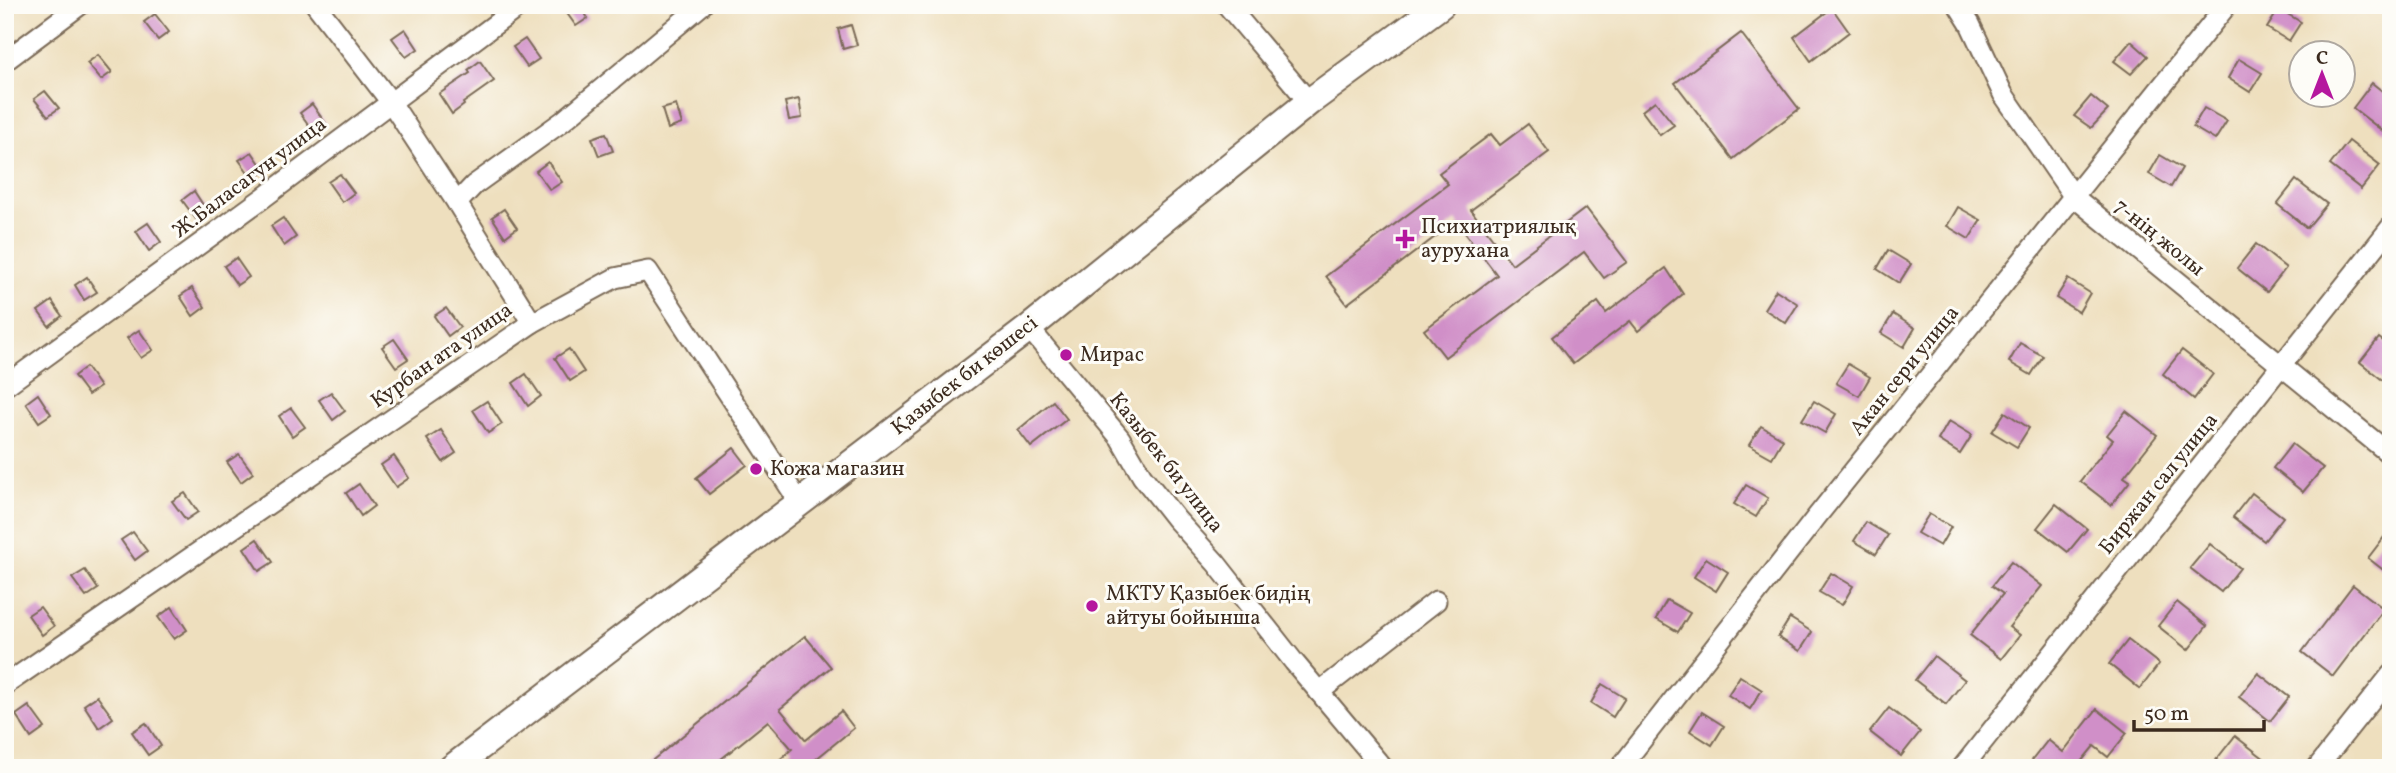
<svg xmlns="http://www.w3.org/2000/svg" width="2396" height="773" viewBox="0 0 2396 773" font-family="Vollkorn,serif">
  <style>
    .building { fill: #d08fc8 }
    .lines { fill: none; stroke-linecap: round; stroke-linejoin: round }
    .minor-casing { stroke: #7a6956; stroke-width: 23 }
    .secondary-casing { stroke: #7a6956; stroke-width: 30 }
    .minor { stroke: #fff; stroke-width: 19 }
    .secondary { stroke: #fff; stroke-width: 26 }
    .poi-dot { fill: #b5179e; stroke: #fdfcf7; stroke-width: 2.5 }
    .labels { text-anchor: middle; dominant-baseline: central; stroke-width: 6; stroke-linejoin: round; paint-order: stroke }
    .street-label { font-size: 21px; fill: #3b2a1e; stroke: #fdfcf7 }
    .poi-label { font-size: 21px; fill: #3b2a1e; stroke: #fdfcf7; text-anchor: start }
  </style>
  <rect width="100%" height="100%" fill="#fdfcf7"/>
  <filter id="ink" filterUnits="userSpaceOnUse"><feTurbulence type="fractalNoise" baseFrequency=".0143" numOctaves="2"/><feDisplacementMap in="SourceGraphic" scale="14" xChannelSelector="R" yChannelSelector="G"/><feConvolveMatrix kernelMatrix="1 2 1 2 8 2 1 2 1" color-interpolation-filters="sRGB"/></filter>
  <filter id="wash" filterUnits="userSpaceOnUse"><feTurbulence type="fractalNoise" baseFrequency=".00686" numOctaves="4" result="noise"/><feDisplacementMap in="SourceGraphic" scale="28" xChannelSelector="R" yChannelSelector="G"/><feGaussianBlur stdDeviation="1.57" result="paint"/><feColorMatrix in="noise" values="0 0 0 0 0 0 0 0 0 0 0 0 0 0 0 0 0 1.4 0 .05"/><feComposite in="paint" operator="in"/></filter>
  <g filter="url(#wash)">
    <rect width="100%" height="100%" fill="#eedfbe"/>
    <g id="blocks">
      <g class="building">
        <polygon points="561,5 579,5 588,18 576,26"/>
        <polygon points="1832,8 1849,32 1811,61 1794,37"/>
        <polygon points="2279,9 2301,22 2289,41 2267,28"/>
        <polygon points="155,14 169,32 158,40 144,22"/>
        <polygon points="851,25 857,45 843,49 838,29"/>
        <polygon points="405,29 418,49 406,57 392,38"/>
        <polygon points="1741,33 1799,109 1733,159 1675,83"/>
        <polygon points="525,39 539,59 527,67 513,47"/>
        <polygon points="2131,41 2148,56 2131,74 2114,61"/>
        <polygon points="98,55 112,72 101,80 87,63"/>
        <polygon points="2239,59 2262,73 2250,92 2228,78"/>
        <polygon points="480,61 494,81 463,103 464,105 452,114 439,94 470,73 468,70"/>
        <polygon points="2372,83 2391,98 2391,123 2384,132 2353,108"/>
        <polygon points="45,91 59,108 48,116 34,99"/>
        <polygon points="2091,96 2108,110 2091,128 2074,116"/>
        <polygon points="799,99 802,118 789,120 785,102"/>
        <polygon points="1655,101 1674,125 1660,135 1642,111"/>
        <polygon points="312,104 326,124 314,132 300,113"/>
        <polygon points="676,105 682,124 668,129 662,109"/>
        <polygon points="2204,108 2227,121 2215,140 2193,127"/>
        <polygon points="1528,124 1549,152 1471,210 1512,264 1586,208 1627,262 1604,278 1584,252 1445,357 1424,330 1497,275 1456,221 1347,304 1326,276 1448,184 1439,173 1491,134 1500,145"/>
        <polygon points="606,133 613,151 599,156 592,138"/>
        <polygon points="2349,141 2380,165 2361,189 2330,165"/>
        <polygon points="252,152 265,171 253,179 239,160"/>
        <polygon points="2160,155 2182,168 2171,187 2149,174"/>
        <polygon points="548,162 562,182 550,190 536,171"/>
        <polygon points="340,174 354,193 342,202 328,182"/>
        <polygon points="2296,180 2327,204 2307,228 2277,204"/>
        <polygon points="194,191 207,211 196,219 182,200"/>
        <polygon points="1958,207 1981,220 1969,239 1947,226"/>
        <polygon points="504,209 517,228 505,237 492,217"/>
        <polygon points="283,218 296,237 284,246 271,226"/>
        <polygon points="148,223 161,242 149,251 136,231"/>
        <polygon points="2256,244 2286,268 2267,292 2237,268"/>
        <polygon points="1888,250 1911,264 1899,283 1877,269"/>
        <polygon points="236,258 249,277 237,285 224,266"/>
        <polygon points="1666,268 1683,294 1638,331 1630,321 1573,364 1552,337 1598,302 1606,313"/>
        <polygon points="87,277 97,292 84,300 75,285"/>
        <polygon points="2068,279 2090,293 2079,312 2056,298"/>
        <polygon points="192,288 205,307 193,316 180,296"/>
        <polygon points="1776,290 1798,304 1786,323 1764,309"/>
        <polygon points="52,301 62,316 49,326 38,311"/>
        <polygon points="446,308 460,327 448,336 434,316"/>
        <polygon points="1893,314 1915,328 1904,347 1881,333"/>
        <polygon points="139,330 153,350 141,358 127,338"/>
        <polygon points="2379,338 2391,347 2391,387 2360,362"/>
        <polygon points="394,339 408,359 396,367 382,347"/>
        <polygon points="2020,343 2043,356 2031,375 2009,362"/>
        <polygon points="569,349 584,372 570,381 555,358"/>
        <polygon points="2182,350 2213,374 2194,399 2163,374"/>
        <polygon points="1848,364 1870,377 1859,396 1836,383"/>
        <polygon points="86,367 100,387 88,395 74,376"/>
        <polygon points="526,374 541,396 528,406 513,383"/>
        <polygon points="331,392 345,411 333,420 319,400"/>
        <polygon points="38,394 51,414 39,422 26,403"/>
        <polygon points="487,401 502,424 488,433 473,410"/>
        <polygon points="1053,401 1067,419 1031,447 1018,430"/>
        <polygon points="1814,401 1836,414 1825,433 1802,420"/>
        <polygon points="291,408 305,427 292,436 279,416"/>
        <polygon points="2126,411 2157,435 2124,477 2130,481 2111,505 2080,481 2113,440 2107,435"/>
        <polygon points="2005,412 2029,428 2017,447 1992,432"/>
        <polygon points="1949,421 1972,435 1960,454 1938,440"/>
        <polygon points="1761,426 1783,439 1772,458 1749,445"/>
        <polygon points="441,430 456,453 443,462 427,439"/>
        <polygon points="2292,444 2323,468 2303,492 2273,468"/>
        <polygon points="734,448 747,465 709,494 696,478"/>
        <polygon points="239,454 253,473 241,482 227,462"/>
        <polygon points="394,456 409,478 396,487 381,465"/>
        <polygon points="359,484 374,506 361,516 346,493"/>
        <polygon points="1746,485 1768,498 1756,517 1734,504"/>
        <polygon points="185,493 198,512 186,520 172,501"/>
        <polygon points="2252,493 2283,517 2264,541 2233,517"/>
        <polygon points="2056,504 2087,529 2068,552 2037,528"/>
        <polygon points="1929,514 1951,527 1940,546 1917,533"/>
        <polygon points="1866,522 1888,535 1876,554 1854,541"/>
        <polygon points="2391,528 2391,576 2368,558"/>
        <polygon points="133,532 147,551 135,560 121,540"/>
        <polygon points="257,539 273,562 259,571 244,548"/>
        <polygon points="2210,544 2240,568 2221,592 2190,568"/>
        <polygon points="1706,558 1728,572 1716,591 1694,577"/>
        <polygon points="2011,562 2042,586 2009,627 2020,635 2001,659 1970,635 2003,594 1992,586"/>
        <polygon points="85,570 98,589 86,597 72,578"/>
        <polygon points="1831,573 1853,586 1842,605 1819,592"/>
        <polygon points="2353,585 2384,609 2333,676 2302,652"/>
        <polygon points="1667,600 1690,613 1678,632 1656,619"/>
        <polygon points="2177,602 2207,626 2188,650 2158,626"/>
        <polygon points="40,607 54,626 42,635 28,615"/>
        <polygon points="172,607 187,630 174,639 158,617"/>
        <polygon points="1790,618 1812,632 1800,651 1778,637"/>
        <polygon points="805,636 831,667 780,709 806,740 841,711 854,728 805,768 770,768 792,749 768,721 710,768 643,768"/>
        <polygon points="2128,640 2159,664 2140,689 2109,664"/>
        <polygon points="1934,656 1965,680 1946,704 1915,680"/>
        <polygon points="2258,673 2289,697 2270,721 2239,697"/>
        <polygon points="1740,676 1762,690 1750,709 1728,695"/>
        <polygon points="1602,684 1625,698 1613,717 1591,703"/>
        <polygon points="97,696 113,718 99,728 84,705"/>
        <polygon points="29,706 45,728 31,738 16,715"/>
        <polygon points="1889,708 1920,732 1901,756 1870,732"/>
        <polygon points="2097,709 2127,733 2108,757 2094,746 2076,768 2026,768 2048,740 2063,752"/>
        <polygon points="1702,712 1724,726 1712,745 1690,731"/>
        <polygon points="146,723 161,746 148,755 132,732"/>
        <polygon points="2235,736 2266,760 2260,768 2226,768 2216,760"/>
      </g>
    </g>
  </g>
  <g filter="url(#ink)">
    <use href="#blocks" fill-opacity="0" stroke="#7a6956" stroke-width="2"/>
    <g class="lines">
      <defs>
        <g id="minor">
          <polyline points="316,5 390,101 457,203"/>
          <polyline points="1227,5 1309,102"/>
          <polyline points="1958,5 1970,24 2003,94 2074,197 2391,455"/>
          <polyline points="5,61 80,5"/>
          <polyline points="532,323 457,203 474,185 563,121 702,5"/>
          <polyline points="1029,328 1120,438 1142,476 1176,519 1216,563 1294,662 1383,768"/>
          <polyline points="5,386 263,198 521,5"/>
          <polyline points="5,685 532,323 615,278 648,271 800,503"/>
          <polyline points="1319,692 1436,601"/>
          <polyline points="1620,768 1818,515 2227,5"/>
          <polyline points="1962,768 2391,227"/>
          <polyline points="2317,768 2391,675"/>
        </g>
        <polyline id="secondary" points="452,768 1029,328 1309,102 1441,5"/>
      </defs>
      <use href="#minor" class="minor-casing"/>
      <use href="#secondary" class="secondary-casing"/>
      <use href="#minor" class="minor"/>
      <use href="#secondary" class="secondary"/>
    </g>
  </g>
  <g class="poi-dot">
    <path d="M1401.5 228.5h7v7h7v7h-7v7h-7v-7h-7v-7h7z"/>
    <circle cx="1066" cy="355" r="7"/>
    <circle cx="756" cy="469" r="7"/>
    <circle cx="1092" cy="606" r="7"/>
  </g>
  <g class="labels">
    <g class="street-label">
      <text transform="translate(250 178) rotate(-37)">Ж.Баласагун улица</text>
      <text transform="translate(2159 238) rotate(39)">7-нің жолы</text>
      <text transform="translate(442 356) rotate(-35)">Курбан ата улица</text>
      <text transform="translate(1905 371) rotate(-51)">Акан сери улица</text>
      <text transform="translate(965 376) rotate(-38)">Қазыбек би көшесі</text>
      <text transform="translate(1166 463) rotate(52)">Казыбек би улица</text>
      <text transform="translate(2159 484) rotate(-51)">Биржан сал улица</text>
    </g>
    <g class="poi-label">
      <text x="1421" y="227">Психиатриялық<tspan x="1421" dy="24">аурухана</tspan></text>
      <text x="1080" y="355">Мирас</text>
      <text x="770" y="469">Кожа магазин</text>
      <text x="1106" y="594">МКТУ Қазыбек бидің<tspan x="1106" dy="24">айтуы бойынша</tspan></text>
    </g>
  </g>
  <rect width="2396" height="773" fill="none" stroke="#fdfcf7" stroke-width="28"/>
  <g transform="translate(2322 74)"><circle r="33" fill="#fdfcf7" stroke="#afa8a0" stroke-width="2"/>
  <path d="M0-5L12 26L0 18L-12 26Z" fill="#b5179e"/>
  <text y="-10" font-size="19" font-weight="bold" text-anchor="middle" fill="#3b2a1e">С</text>
  </g>
  <path d="M2134 720v10h130v-10" fill="none" stroke="#3b2a1e" stroke-width="3.5"/>
  <text x="2144" y="720" font-size="21" fill="#3b2a1e" stroke="#fdfcf7" stroke-width="5" paint-order="stroke">50 m</text>
</svg>
